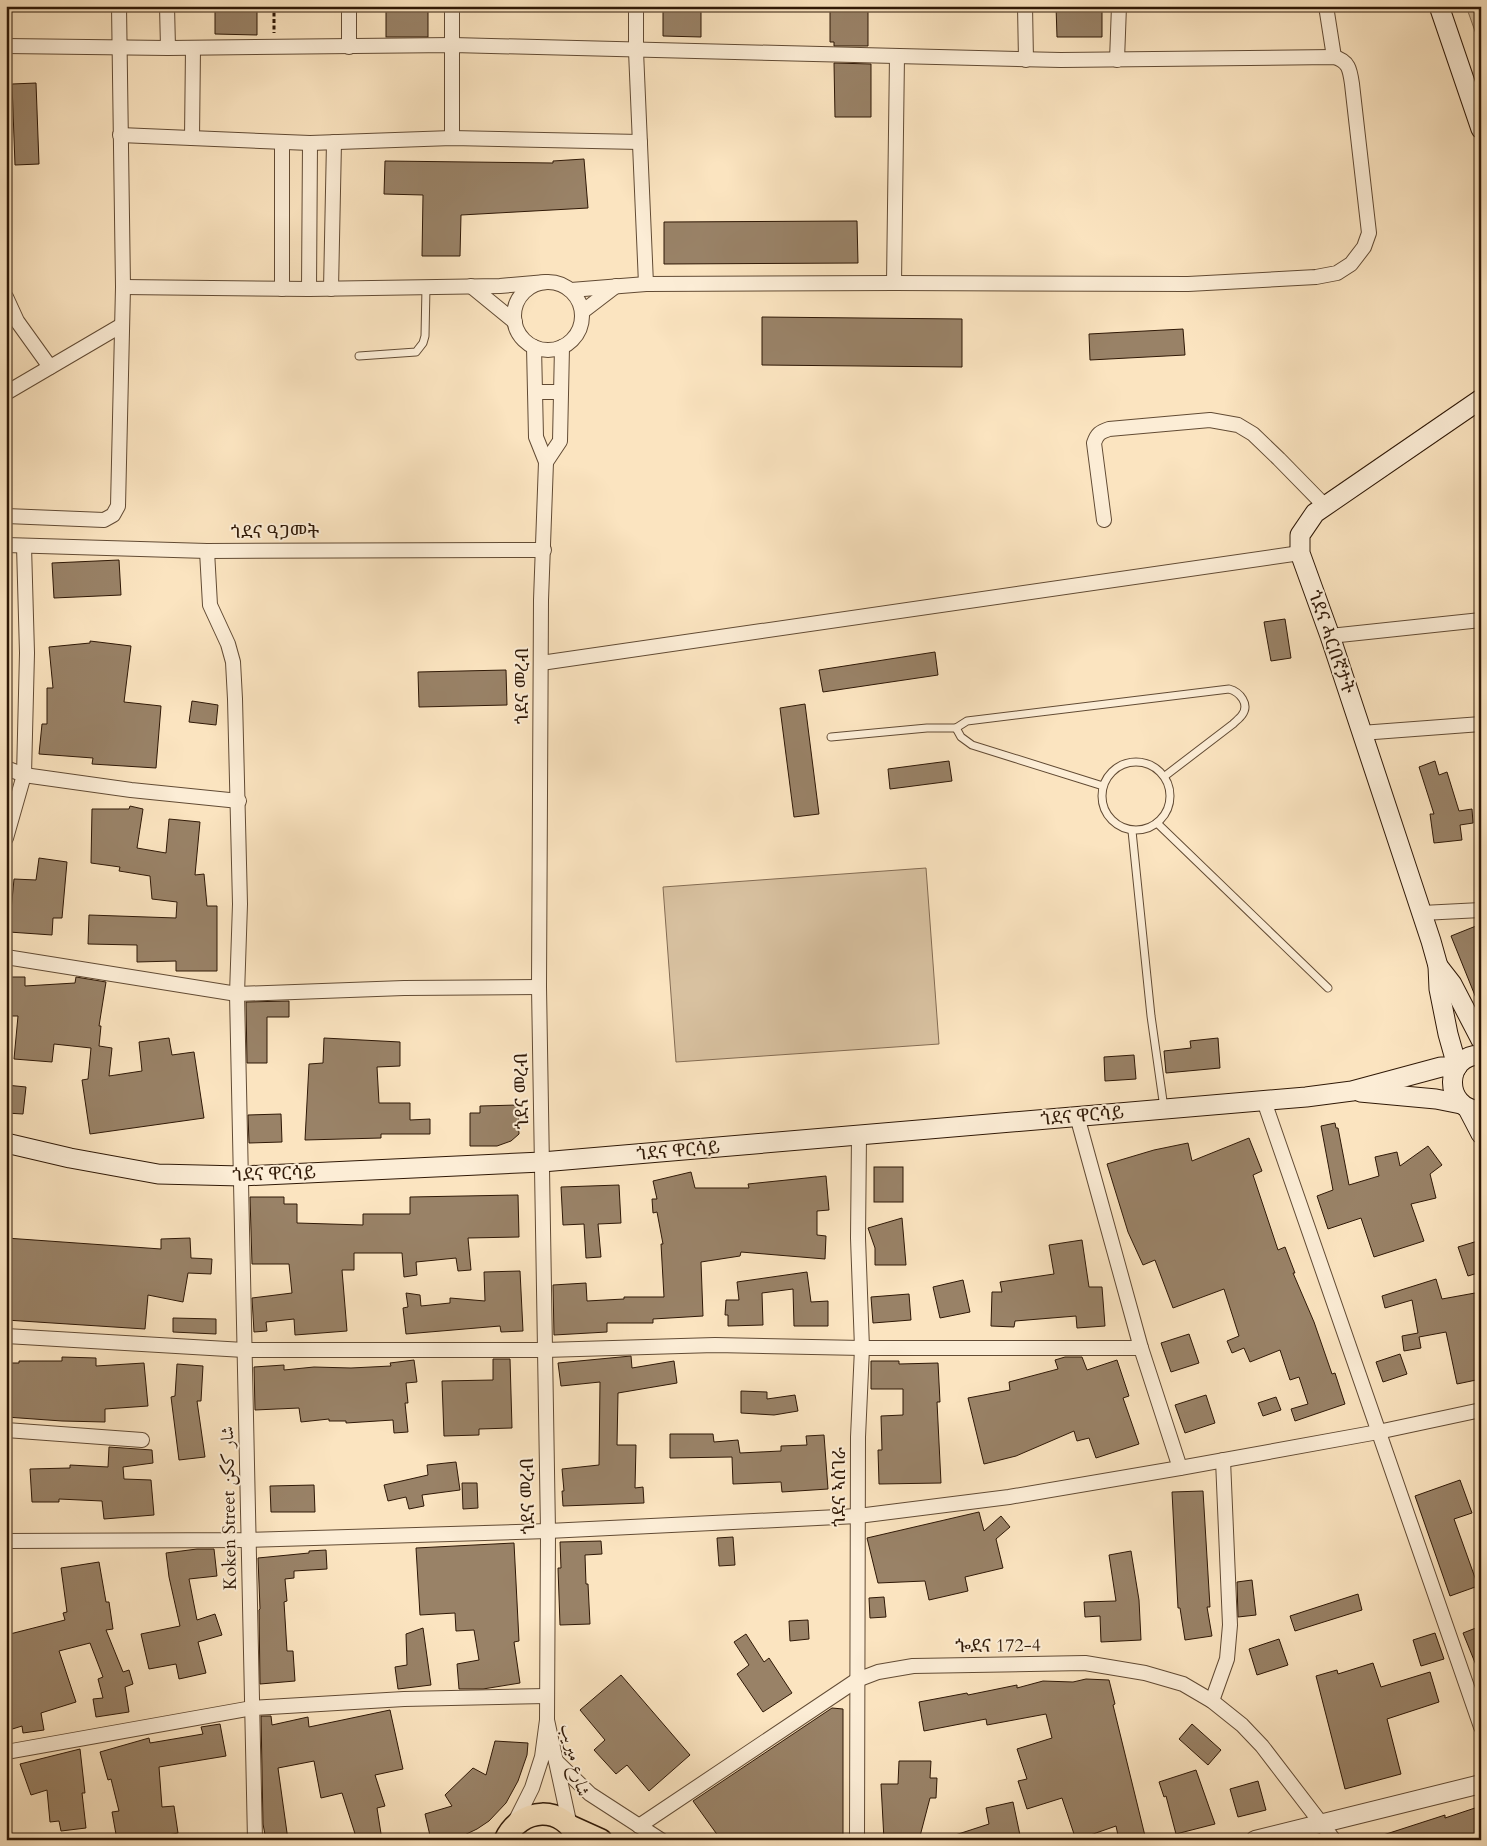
<svg xmlns="http://www.w3.org/2000/svg" width="1487" height="1846" viewBox="0 0 1487 1846" font-family="Cardo,Amiri,'Noto Serif Ethiopic',serif">
  <style>
    .green { fill: #d8c1a0; stroke: #846c53 }
    .building { fill: #998267; stroke: #2f1806 }
    .lines { fill: none; stroke-linecap: round; stroke-linejoin: round }
    .service-casing { stroke: #624b34; stroke-width: 9 }
    .minor-casing { stroke: #624b34; stroke-width: 16 }
    .tertiary-casing { stroke: #624b34; stroke-width: 20 }
    .secondary-casing { stroke: #2f1806; stroke-width: 21 }
    .primary-casing { stroke: #2f1806; stroke-width: 24 }
    .path { stroke: #2f1806; stroke-width: 3; stroke-dasharray: 4 2.5; stroke-linecap: butt }
    .service { stroke: #fcedd6; stroke-width: 7 }
    .minor { stroke: #fcedd6; stroke-width: 14 }
    .tertiary { stroke: #fcedd6; stroke-width: 18 }
    .secondary { stroke: #fcedd6; stroke-width: 19 }
    .primary { stroke: #fbe4c0; stroke-width: 21 }
    .labels { text-anchor: middle; dominant-baseline: central; stroke-width: 4; stroke-linejoin: round; paint-order: stroke }
    .street-label { font-size: 18px; fill: #2f1806; stroke: #fcedd6 }
  </style>
  <rect width="100%" height="100%" fill="#fbe4c0"/>
  <filter id="stains"><feTurbulence type="fractalNoise" baseFrequency=".004" numOctaves="4"/><feColorMatrix values="0 0 0 0 .2 0 0 0 0 .09 0 0 0 0 .02 0 0 0 .5 -.17"/></filter>
  <radialGradient id="worn" r=".72"><stop offset=".6" stop-color="#630" stop-opacity="0"/><stop offset="1" stop-color="#630" stop-opacity=".3"/></radialGradient>
  <g class="green">
    <polygon points="1466,6 1481,6 1481,48"/>
    <polygon points="926,868 939,1044 676,1062 663,887"/>
  </g>
  <g class="building">
    <polygon points="215,6 257,6 257,35 215,34"/>
    <rect x="386" y="6" width="42" height="31"/>
    <polygon points="663,6 701,6 701,37 663,36"/>
    <polygon points="830,6 868,6 868,46 834,46 834,42 830,42"/>
    <polygon points="1056,6 1102,6 1102,37 1057,37"/>
    <polygon points="834,63 871,64 871,117 835,117"/>
    <polygon points="36,83 39,164 15,165 12,84"/>
    <polygon points="584,159 588,208 461,215 460,256 422,256 423,195 384,194 385,161 553,163 553,161"/>
    <polygon points="857,221 858,263 664,264 664,222"/>
    <polygon points="762,317 962,319 962,367 762,365"/>
    <polygon points="1183,329 1185,355 1090,360 1089,334"/>
    <polygon points="119,560 121,595 54,598 52,563"/>
    <polygon points="1285,619 1291,658 1271,661 1264,622"/>
    <polygon points="90,641 131,646 124,702 161,706 156,768 92,764 93,758 39,754 42,724 47,724 47,688 53,688 49,647 90,643"/>
    <polygon points="935,652 938,675 823,692 819,670"/>
    <polygon points="506,670 507,705 419,707 418,672"/>
    <polygon points="192,701 218,705 216,725 189,722"/>
    <polygon points="805,704 819,814 794,817 780,708"/>
    <polygon points="949,761 952,781 890,789 888,769"/>
    <polygon points="1435,761 1439,775 1447,772 1459,811 1472,809 1473,823 1460,825 1462,840 1434,843 1430,814 1434,814 1419,767"/>
    <polygon points="130,806 143,809 137,848 166,853 169,819 200,822 195,875 204,874 207,906 217,906 217,971 176,971 176,961 137,962 137,945 88,944 89,915 176,918 177,902 152,899 150,876 119,871 120,867 91,863 92,809 129,809"/>
    <polygon points="39,858 67,862 62,918 53,918 52,935 9,932 14,879 36,880"/>
    <polygon points="1481,924 1481,1008 1480,1008 1451,936"/>
    <polygon points="6,977 25,977 25,986 75,983 76,977 106,982 99,1026 101,1026 99,1046 112,1048 109,1076 142,1071 139,1042 169,1038 172,1055 194,1052 204,1118 90,1134 82,1080 88,1079 91,1048 54,1044 52,1062 14,1059 18,1016 6,1016"/>
    <polygon points="289,1001 289,1017 267,1017 267,1063 247,1063 246,1002"/>
    <polygon points="324,1038 400,1042 400,1066 377,1067 379,1103 410,1103 410,1120 430,1119 430,1134 381,1134 381,1138 305,1140 309,1064 323,1063"/>
    <polygon points="1218,1038 1220,1068 1166,1073 1164,1051 1191,1048 1190,1041"/>
    <polygon points="1134,1055 1136,1079 1105,1081 1104,1057"/>
    <polygon points="6,1085 26,1087 23,1114 6,1113"/>
    <polygon points="518,1105 519,1134 511,1141 497,1146 470,1146 470,1113 480,1113 480,1106"/>
    <polygon points="281,1114 282,1142 249,1143 248,1115"/>
    <polygon points="1335,1123 1336,1128 1338,1128 1349,1185 1379,1176 1375,1157 1397,1152 1400,1166 1428,1146 1442,1165 1430,1174 1436,1198 1411,1204 1424,1241 1374,1257 1361,1218 1328,1229 1317,1196 1333,1190 1321,1126"/>
    <polygon points="1249,1138 1262,1171 1253,1175 1278,1250 1285,1247 1295,1273 1293,1273 1314,1322 1332,1374 1335,1373 1345,1404 1295,1421 1291,1409 1308,1404 1299,1377 1290,1380 1280,1350 1250,1362 1244,1348 1232,1353 1227,1341 1239,1336 1224,1289 1173,1308 1155,1260 1143,1265 1128,1232 1107,1164 1154,1150 1188,1143 1192,1161"/>
    <rect x="874" y="1167" width="29" height="35"/>
    <polygon points="691,1172 695,1188 749,1188 748,1184 826,1176 829,1210 817,1211 817,1235 826,1236 825,1259 741,1252 740,1256 701,1262 703,1316 653,1319 653,1323 607,1323 607,1332 554,1335 553,1285 586,1283 587,1301 624,1299 624,1297 664,1297 661,1244 663,1244 657,1212 653,1213 652,1199 657,1199 653,1181"/>
    <polygon points="619,1185 621,1223 598,1224 601,1257 586,1258 584,1224 563,1225 561,1187"/>
    <polygon points="518,1195 519,1237 468,1238 471,1270 458,1271 456,1258 416,1262 417,1275 404,1277 402,1253 354,1253 354,1270 342,1270 347,1331 295,1335 294,1319 266,1322 267,1331 254,1332 252,1298 292,1293 289,1264 252,1264 250,1197 284,1197 284,1204 297,1204 297,1223 363,1225 363,1214 410,1214 410,1197"/>
    <polygon points="902,1218 906,1265 875,1265 875,1248 868,1228"/>
    <polygon points="6,1238 161,1249 161,1239 190,1238 191,1258 212,1259 211,1274 188,1273 183,1302 148,1295 145,1329 6,1320"/>
    <polygon points="1082,1240 1089,1287 1102,1287 1105,1326 1077,1328 1076,1316 1015,1321 1014,1327 991,1326 992,1292 1002,1292 1000,1282 1054,1274 1049,1245"/>
    <polygon points="1481,1240 1481,1272 1468,1276 1458,1247"/>
    <polygon points="520,1271 523,1331 501,1332 500,1326 406,1334 403,1308 408,1307 406,1293 420,1295 421,1306 450,1303 450,1298 485,1301 484,1272"/>
    <polygon points="807,1272 811,1302 828,1301 828,1326 794,1326 793,1289 762,1293 763,1325 728,1326 728,1315 725,1315 726,1300 739,1300 737,1282"/>
    <polygon points="1436,1279 1442,1299 1475,1293 1481,1311 1481,1318 1477,1320 1481,1342 1476,1343 1481,1361 1481,1379 1457,1384 1446,1332 1419,1337 1421,1348 1404,1351 1402,1336 1418,1333 1412,1300 1385,1308 1382,1296"/>
    <polygon points="963,1280 970,1312 940,1318 933,1287"/>
    <polygon points="909,1294 911,1320 873,1323 871,1297"/>
    <polygon points="173,1318 216,1319 216,1334 173,1332"/>
    <polygon points="1189,1334 1199,1363 1171,1372 1161,1343"/>
    <polygon points="1400,1354 1407,1374 1383,1382 1376,1362"/>
    <polygon points="631,1356 632,1368 674,1361 677,1383 618,1393 617,1445 636,1445 635,1488 643,1487 644,1503 563,1506 562,1491 564,1491 562,1469 599,1465 600,1382 561,1386 558,1363"/>
    <polygon points="62,1357 96,1358 96,1366 144,1363 148,1406 105,1409 105,1422 62,1421 6,1417 6,1363 19,1363 19,1361 62,1361"/>
    <polygon points="1065,1357 1082,1357 1087,1370 1117,1360 1129,1396 1123,1398 1139,1444 1096,1458 1089,1438 1077,1441 1074,1431 1016,1456 984,1464 968,1398 1010,1390 1009,1382 1058,1369 1055,1360"/>
    <polygon points="493,1359 510,1359 512,1428 479,1429 479,1435 444,1436 442,1381 493,1380"/>
    <polygon points="414,1360 417,1382 406,1383 408,1403 405,1403 408,1432 394,1433 393,1420 346,1423 346,1421 329,1421 329,1419 301,1422 299,1408 255,1410 254,1367 284,1365 284,1370 314,1367 351,1368 391,1366 390,1363"/>
    <polygon points="871,1361 899,1361 899,1364 938,1363 940,1402 937,1402 941,1483 879,1484 878,1450 882,1450 881,1416 903,1415 903,1389 871,1389"/>
    <polygon points="177,1364 203,1366 201,1401 197,1401 205,1457 179,1460 171,1397 175,1396"/>
    <polygon points="741,1391 767,1392 767,1399 795,1395 798,1411 774,1415 741,1413"/>
    <polygon points="1206,1395 1215,1423 1185,1433 1175,1405"/>
    <polygon points="1276,1397 1281,1410 1263,1416 1258,1403"/>
    <polygon points="670,1434 713,1434 714,1442 738,1440 740,1453 781,1451 781,1446 807,1445 806,1436 824,1435 828,1489 782,1492 781,1482 733,1484 732,1457 670,1458"/>
    <polygon points="109,1447 152,1450 153,1463 123,1467 124,1479 151,1480 154,1515 104,1519 102,1501 59,1499 59,1502 32,1502 30,1469 70,1468 70,1465 108,1467"/>
    <polygon points="456,1462 460,1490 422,1495 424,1506 409,1509 406,1497 388,1501 384,1485 428,1475 427,1465"/>
    <polygon points="1460,1480 1472,1513 1454,1519 1478,1586 1450,1596 1415,1496"/>
    <polygon points="462,1483 477,1483 478,1508 463,1509"/>
    <polygon points="314,1485 315,1512 271,1512 270,1486"/>
    <polygon points="1203,1491 1210,1607 1207,1607 1212,1636 1185,1640 1180,1608 1178,1608 1172,1492"/>
    <polygon points="979,1512 984,1531 1001,1516 1010,1527 996,1539 1003,1568 965,1577 968,1591 929,1600 925,1581 878,1583 867,1538"/>
    <polygon points="733,1537 735,1565 719,1566 717,1538"/>
    <polygon points="601,1541 602,1554 585,1555 586,1584 588,1584 590,1624 560,1625 558,1568 561,1568 560,1542"/>
    <polygon points="514,1543 519,1641 514,1642 520,1683 483,1689 459,1689 457,1664 479,1660 474,1630 456,1631 455,1613 420,1615 416,1548"/>
    <polygon points="197,1549 214,1549 217,1576 189,1579 197,1620 215,1614 222,1635 198,1642 206,1673 179,1679 176,1664 149,1669 141,1634 180,1626 169,1577 166,1553"/>
    <polygon points="326,1550 327,1569 294,1571 294,1578 285,1579 287,1601 284,1602 287,1651 293,1651 295,1681 260,1684 259,1610 260,1609 258,1558 309,1553 309,1551"/>
    <polygon points="1131,1551 1139,1600 1141,1640 1101,1642 1100,1616 1085,1617 1084,1602 1116,1601 1109,1555"/>
    <polygon points="99,1562 106,1602 109,1602 113,1629 106,1630 123,1672 129,1670 133,1684 125,1687 129,1712 96,1717 93,1699 103,1698 98,1679 103,1677 90,1643 59,1651 76,1702 41,1713 44,1730 23,1733 22,1726 6,1731 6,1635 65,1620 63,1613 67,1612 61,1568"/>
    <polygon points="1252,1580 1256,1615 1238,1617 1237,1582"/>
    <polygon points="1358,1594 1362,1610 1295,1631 1290,1616"/>
    <polygon points="884,1597 886,1617 870,1618 869,1598"/>
    <polygon points="808,1620 809,1639 790,1641 789,1621"/>
    <polygon points="1481,1626 1481,1675 1480,1675 1463,1633"/>
    <polygon points="423,1628 431,1685 398,1689 395,1667 407,1665 406,1634"/>
    <polygon points="1435,1633 1444,1659 1421,1666 1413,1640"/>
    <polygon points="746,1634 764,1662 769,1658 792,1693 763,1712 737,1674 749,1665 734,1642"/>
    <polygon points="1279,1639 1288,1665 1257,1675 1249,1649"/>
    <polygon points="1373,1663 1381,1687 1430,1672 1439,1702 1387,1719 1401,1774 1345,1789 1316,1676 1337,1670 1338,1674"/>
    <polygon points="621,1675 690,1755 649,1791 627,1765 616,1774 594,1750 605,1740 580,1710"/>
    <polygon points="1086,1679 1109,1680 1115,1704 1113,1705 1146,1840 1119,1840 1116,1826 1076,1840 1062,1798 1027,1809 1018,1781 1027,1779 1017,1749 1052,1738 1046,1714 987,1725 986,1719 924,1731 919,1702 967,1693 968,1695 1017,1685 1017,1688 1043,1681 1073,1682"/>
    <polygon points="832,1708 843,1709 843,1840 721,1840 693,1801"/>
    <polygon points="390,1710 403,1769 375,1775 385,1806 377,1808 382,1840 357,1840 342,1793 321,1798 314,1761 278,1768 288,1840 266,1840 263,1824 261,1716 271,1716 272,1725 308,1717 309,1727"/>
    <polygon points="220,1724 226,1756 159,1767 162,1807 174,1806 178,1833 143,1840 117,1840 112,1812 119,1811 111,1779 108,1780 100,1752 149,1738 150,1743 203,1734 201,1727"/>
    <polygon points="1192,1724 1221,1750 1208,1765 1179,1739"/>
    <polygon points="495,1741 528,1743 527,1755 518,1781 506,1803 489,1821 477,1829 454,1840 431,1840 425,1814 452,1806 445,1795 473,1768 486,1775"/>
    <polygon points="80,1749 85,1793 82,1793 86,1828 61,1831 59,1821 50,1822 47,1790 31,1795 20,1764"/>
    <polygon points="899,1761 931,1761 930,1778 937,1778 936,1798 930,1798 919,1840 884,1840 881,1784 898,1784"/>
    <polygon points="1196,1770 1215,1824 1176,1834 1166,1796 1164,1797 1159,1782"/>
    <polygon points="1258,1781 1266,1810 1238,1817 1230,1789"/>
    <polygon points="1013,1802 1021,1840 949,1840 949,1837 989,1824 986,1808"/>
    <polygon points="1481,1806 1481,1840 1378,1840 1377,1837 1445,1815 1445,1818"/>
  </g>
  <g class="lines">
    <defs>
      <g id="service">
        <polyline points="359,356 416,352 423,343 425,336 426,287"/>
        <polyline points="831,737 927,728 956,728"/>
        <circle cx="1136" cy="796" r="34"/>
        <path d="M1103 786 972 745 961 737 956 728 967 721 1229 689C1240 692 1250 704 1242 715 1240 718 1236 721 1233 724L1165 776"/>
        <polyline points="1157,823 1328,988"/>
        <polyline points="1132,831 1151,1016 1164,1108"/>
      </g>
      <g id="minor">
        <polyline points="167,6 168,48"/>
        <polyline points="349,6 349,47"/>
        <polyline points="636,6 636,51 646,284"/>
        <polyline points="1025,6 1026,60"/>
        <polyline points="1326,6 1334,57"/>
        <path d="M6 46 168 48 453 45 1061 60 1334 57C1349 61 1350 70 1352 84L1369 233 1364 247 1351 264 1337 273 1316 277 1188 284 894 283 646 284 571 290"/>
        <polyline points="1117,60 1119,6"/>
        <polyline points="120,135 310,143 452,138 640,142"/>
        <polyline points="192,138 193,48"/>
        <polyline points="452,138 452,6"/>
        <polyline points="282,142 282,289"/>
        <circle cx="548" cy="316" r="34"/>
        <polyline points="894,283 897,56"/>
        <polyline points="471,286 515,322"/>
        <polyline points="123,287 309,289 500,286 546,282"/>
        <polyline points="309,289 310,143"/>
        <polyline points="331,289 334,142"/>
        <polyline points="6,297 17,321 50,367"/>
        <polyline points="582,312 616,286"/>
        <polyline points="534,347 536,437 546,462 541,600 539,987 548,1531 547,1720"/>
        <polyline points="535,392 561,392"/>
        <polyline points="6,393 122,325"/>
        <polyline points="546,462 560,441 562,347"/>
        <polyline points="6,516 104,520 113,515 118,506 123,287 119,6"/>
        <path d="M1104 520 1094 443C1097 434 1100 432 1109 429L1210 420 1238 425 1253 434 1279 459 1325 506"/>
        <polyline points="6,545 207,551 544,550"/>
        <polyline points="207,551 210,605 228,644 233,662 235,699 240,904 237,994 255,1840"/>
        <polyline points="1330,636 1481,620"/>
        <polyline points="541,663 1300,553"/>
        <polyline points="1361,733 1481,724"/>
        <polyline points="6,768 24,775 131,790 239,801"/>
        <polyline points="6,838 24,775 27,653 24,546"/>
        <polyline points="1422,913 1481,910"/>
        <polyline points="6,957 237,994 404,988 539,987"/>
        <polyline points="1264,1101 1481,1727"/>
        <polyline points="1077,1116 1141,1348 1180,1468"/>
        <polyline points="6,1336 244,1350 545,1350 715,1345 862,1348 1141,1348"/>
        <polyline points="6,1430 142,1440"/>
        <polyline points="6,1541 248,1540 548,1531 858,1516 1009,1497 1180,1468 1378,1432 1481,1410"/>
        <polyline points="1212,1701 1227,1659 1230,1625 1223,1460"/>
        <polyline points="6,1752 252,1708 404,1699 546,1696"/>
        <polyline points="556,1761 590,1794 661,1840"/>
        <polyline points="514,1824 532,1788 542,1757 547,1720 570,1826"/>
        <polyline points="639,1826 857,1680 878,1672 913,1666 1085,1663 1145,1673 1183,1684 1212,1701 1242,1725 1262,1746 1334,1840"/>
        <polyline points="857,1840 858,1437 862,1348 858,1238 859,1135"/>
      </g>
      <polyline id="tertiary" points="1255,1840 1481,1784"/>
      <g id="secondary">
        <polyline points="1439,6 1481,129"/>
        <polyline points="1438,966 1452,984 1481,1040"/>
        <path d="M1481 1055C1444 1054 1442 1109 1481 1111"/>
        <polyline points="1457,1066 1448,1034 1439,989 1438,966 1431,941 1330,636 1300,553 1300,535 1315,513 1481,399"/>
        <polyline points="1360,1092 1436,1099 1461,1104"/>
        <polyline points="1468,1109 1481,1134"/>
        <polyline points="6,1143 70,1158 158,1174 241,1176 542,1162 1306,1097 1352,1091 1441,1067 1457,1067"/>
      </g>
      <g id="primary">
        <polyline points="570,1826 601,1840"/>
        <path d="M505 1840C520 1807 564 1804 578 1840"/>
      </g>
    </defs>
    <use href="#service" class="service-casing"/>
    <use href="#minor" class="minor-casing"/>
    <use href="#tertiary" class="tertiary-casing"/>
    <use href="#secondary" class="secondary-casing"/>
    <use href="#primary" class="primary-casing"/>
    <polyline class="path" points="274,6 274,33"/>
    <use href="#service" class="service"/>
    <use href="#minor" class="minor"/>
    <use href="#tertiary" class="tertiary"/>
    <use href="#secondary" class="secondary"/>
    <use href="#primary" class="primary"/>
  </g>
  <g class="labels">
    <g class="street-label">
      <text x="275" y="532">ጎደና ዓጋመት</text>
      <text transform="translate(1331 642) rotate(71)">ጎደና ሓርበኛታት</text>
      <text transform="translate(522 686) rotate(-90)">ጎደና መረብ</text>
      <text transform="translate(522 1091) rotate(-91)">ጎደና መረብ</text>
      <text transform="translate(1082 1116) rotate(-5)">ጎደና ዋርሳይ</text>
      <text transform="translate(678 1151) rotate(-5)">ጎደና ዋርሳይ</text>
      <text transform="translate(274 1174) rotate(-2)">ጎደና ዋርሳይ</text>
      <text transform="translate(839 1487) rotate(-90)">ጎደና ኣስገራ</text>
      <text transform="translate(528 1496) rotate(-91)">ጎደና መረብ</text>
      <text transform="translate(229 1508) rotate(-91)">Koken Street شار ككن</text>
      <text transform="translate(998 1646) rotate(-1)">ጐደና 172-4</text>
      <text transform="translate(575 1760) rotate(77)">شارع ميريب</text>
    </g>
  </g>
  <rect width="1487" height="1846" fill="none" stroke="#fbe4c0" stroke-width="25"/>
  <rect x="8" y="8" width="1472" height="1831" fill="none" stroke="#2f1806" stroke-width="2.5"/>
  <rect x="12" y="12" width="1462" height="1821" fill="none" stroke="#2f1806"/>
  <rect width="100%" height="100%" filter="url(#stains)"/>
  <rect width="100%" height="100%" fill="url(#worn)"/>
</svg>
